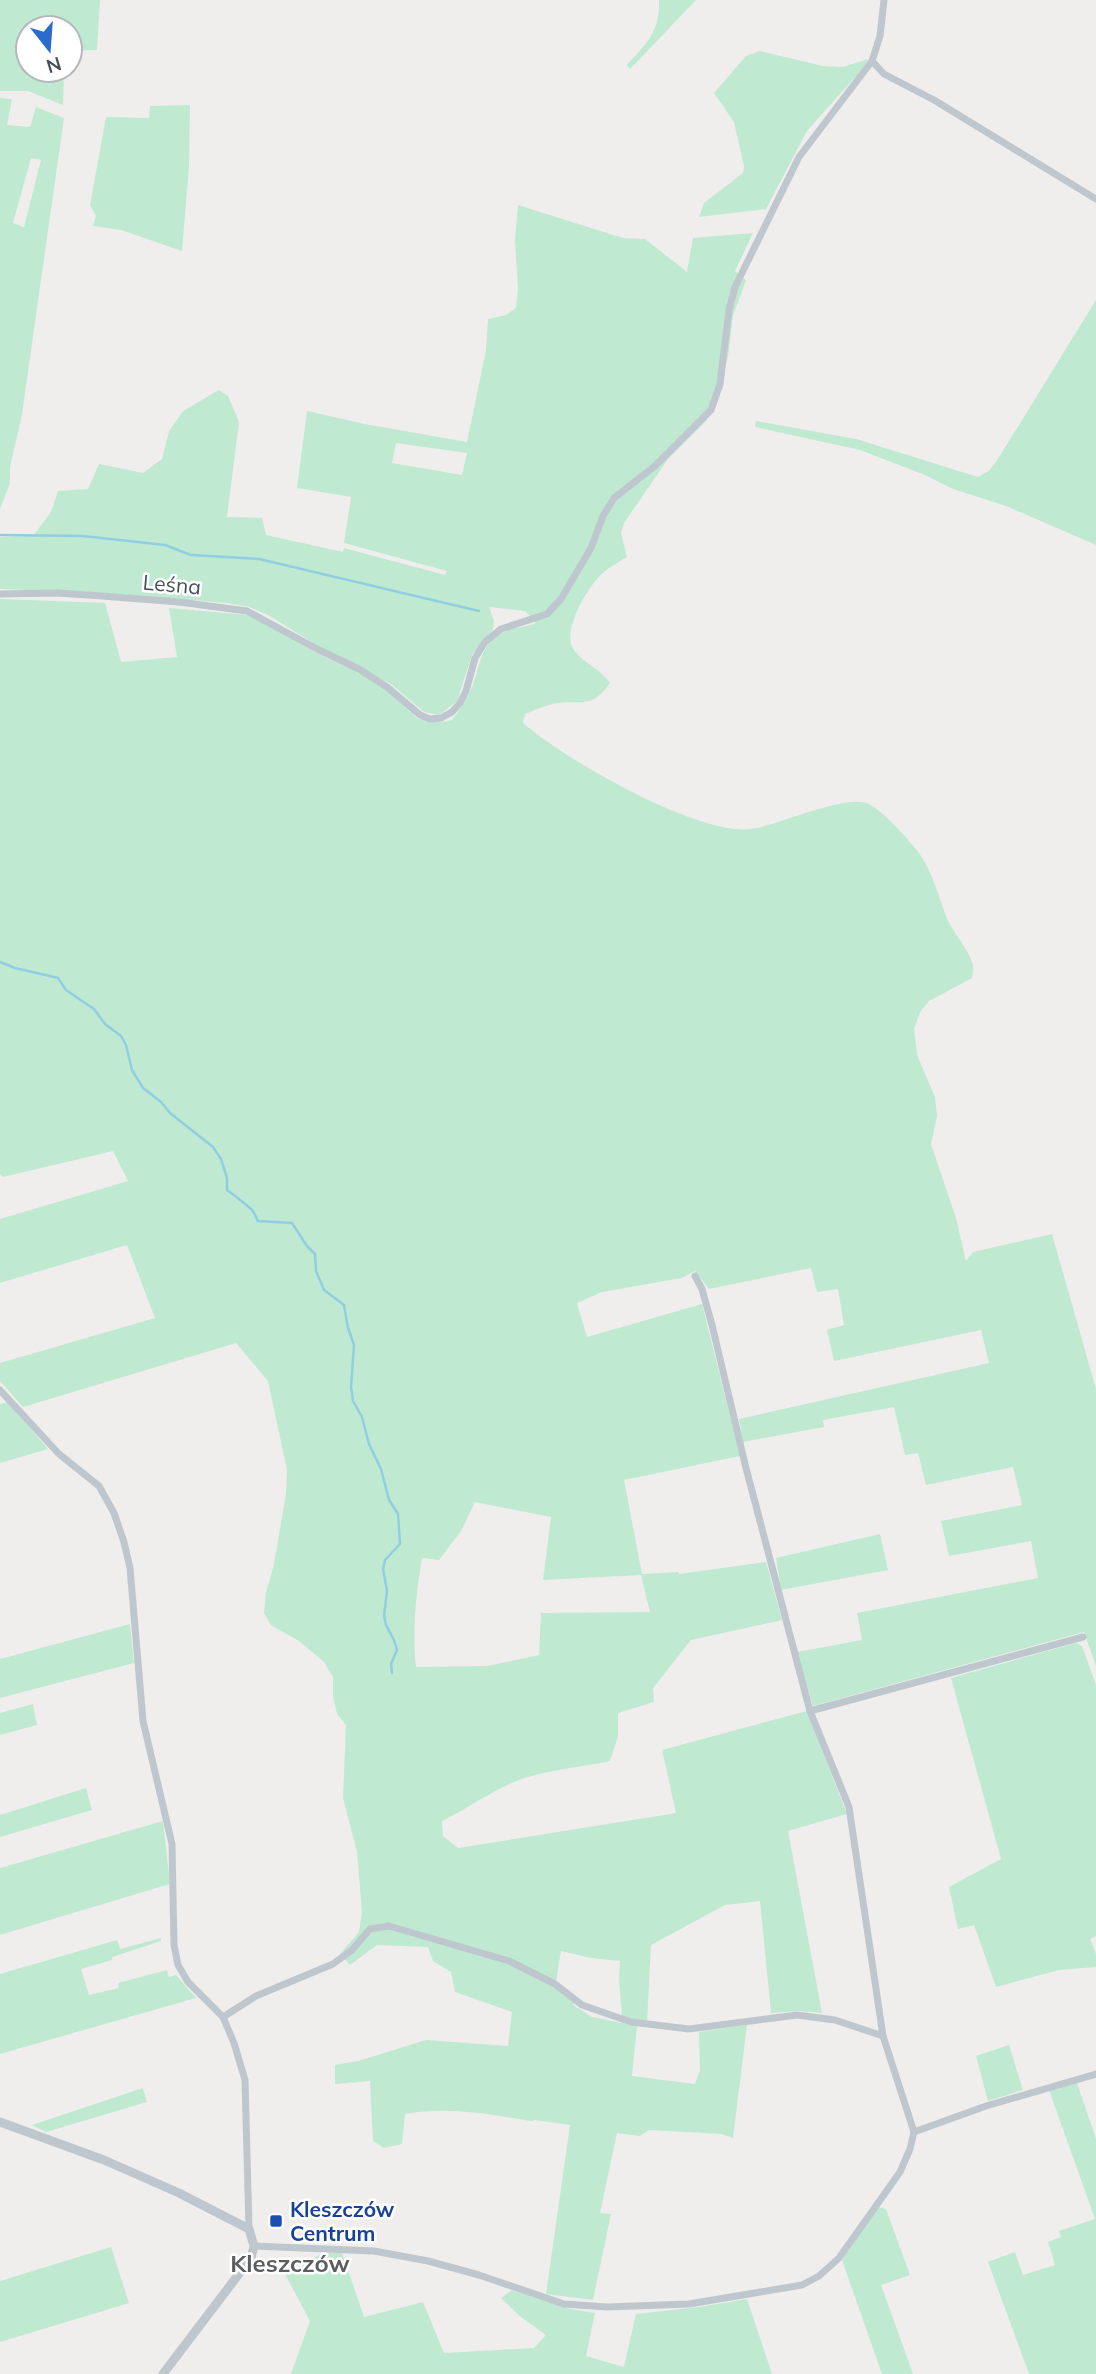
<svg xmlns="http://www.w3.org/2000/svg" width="1096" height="2374" viewBox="0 0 1096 2374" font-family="Mulish,sans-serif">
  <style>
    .green { fill: #bfead1; fill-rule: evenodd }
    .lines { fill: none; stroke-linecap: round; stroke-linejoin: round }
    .stream { stroke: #91cee2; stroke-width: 2.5 }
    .minor { stroke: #bfc7ce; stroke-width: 7 }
    .tertiary { stroke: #bfc7ce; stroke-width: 9 }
    .transit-dot { fill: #1a4fb4; stroke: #fff; stroke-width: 2.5 }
    .labels { text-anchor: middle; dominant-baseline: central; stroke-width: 5; stroke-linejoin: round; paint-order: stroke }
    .street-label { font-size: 21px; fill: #475059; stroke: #fff }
    .transit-label { font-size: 21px; font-weight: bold; fill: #164399; stroke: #fff; text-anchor: start }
    .quarter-label { font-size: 24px; font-weight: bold; fill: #5b5d61; stroke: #fff }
  </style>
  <rect width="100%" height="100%" fill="#f0eded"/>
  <g class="green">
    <polygon points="0,0 100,0 97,50 70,51 70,28 28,28 28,70 64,70 63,105 28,91 0,91"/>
    <path d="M659 0H696L630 69 627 65C647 43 660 32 659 0Z"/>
    <polygon points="760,51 823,66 843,67 868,59 864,67 807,131 766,209 699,217 704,203 743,173 744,166 734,122 714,93 746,56"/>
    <path d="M0 98 12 99 7 125 30 127 36 107 64 118 22 414 10 467V483L0 509ZM31 158 41 160 24 227 13 223Z"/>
    <polygon points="190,105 189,166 182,251 121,230 93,226 96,216 90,205 106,117 149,118 150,106"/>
    <path d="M518 205 623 238 645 239 687 272 693 238 753 233 735 271 746 280 733 316 728 356 719 394 714 407 706 421 668 459 624 523 621 533 627 557C619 562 611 566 604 572 589 584 560 632 574 650 584 664 601 669 610 683 592 709 583 700 557 703 546 705 535 710 525 714L523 723C563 758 697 836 751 829 777 826 846 793 869 804 882 810 910 841 919 853 933 872 939 899 948 921 955 935 967 947 972 962 974 968 973 972 972 978L929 1001 920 1012 914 1029 917 1055 935 1097 937 1116 931 1144 956 1218 966 1261 973 1252 1052 1234 1096 1389V1666L1084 1632 813 1706 797 1652 862 1640 857 1613 1038 1578 1031 1541 949 1556 941 1521 1022 1505 1013 1467 926 1485 918 1453 905 1455 894 1407 823 1420 824 1427 743 1442 739 1419 989 1363 981 1330 834 1361 827 1330 844 1325 838 1289 817 1292 811 1268 709 1289 695 1271 682 1278 602 1292 577 1303 587 1337 702 1304 740 1456 624 1480 642 1574 678 1572 679 1574 766 1562 782 1620 691 1640 653 1688 654 1702 618 1713V1736L610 1761C582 1767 546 1770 519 1780 491 1791 469 1808 442 1821L443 1836 458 1848 676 1813 662 1750 807 1711 847 1814 788 1831 822 2013 799 2011 771 2013 760 1901 725 1905 651 1945 647 2023 622 2016 619 1980 620 1961 591 1958 561 1951 556 1981 578 2000 573 2005 592 2017 637 2026 632 2076 695 2084 700 2070 699 2032 747 2025 733 2138 721 2134 649 2130 640 2136 617 2133 600 2213 611 2214 593 2300 546 2294 570 2125 535 2120 531 2121C489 2114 447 2106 405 2114L402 2144 384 2148 373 2141 370 2081 335 2084V2065L358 2061 426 2040 508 2046 512 2012 455 1992 451 1972 433 1961 428 1947 377 1945 350 1965 340 1954 359 1932 362 1912 357 1852 343 1798 346 1725 337 1714 333 1696V1677L324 1662 299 1641 271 1625 264 1613 266 1593 274 1564 286 1493 287 1470 268 1381 236 1343 23 1407 0 1381V1363L155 1318 127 1245 0 1283V1219L128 1181 113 1151 3 1177 0 1174V599L105 603 121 662 177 657 169 608 249 615 328 659 356 670 385 689 418 719 442 722 452 720C460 709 467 699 472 687 481 665 479 644 504 632 514 627 527 627 536 623L525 611 489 607 494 621 493 630 472 655 457 701 439 715 424 712 391 684 320 647 268 615 249 607 227 603 102 593 0 589V537L33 536 51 512 58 491 88 489 99 464 143 473 162 459 169 431 183 411 219 390 228 396 239 422 227 517 262 518 266 535 343 552 344 548 445 575 447 571 344 543 351 497 297 488 307 411 365 424 467 442 486 350 488 319 506 315 516 308 518 288 515 241ZM396 443 467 453 462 475 392 463ZM475 1502 551 1517 543 1580 641 1575 650 1612 541 1613 539 1655 487 1666 416 1667C412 1630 416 1595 422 1558L439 1560 461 1531Z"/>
    <polygon points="1096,300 1096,545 1006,506 953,489 925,475 860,450 755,427 756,421 856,439 978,477 989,471 998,459"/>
    <polygon points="8,1402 48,1449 0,1463 0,1404"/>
    <polygon points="880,1534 888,1570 781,1590 776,1558"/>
    <polygon points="130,1624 134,1663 0,1698 0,1659"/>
    <polygon points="1076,1643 1082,1646 1096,1685 1096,1936 1090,1939 1096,1954 1096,1967 1059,1970 996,1987 974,1925 958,1929 949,1887 1001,1859 951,1678"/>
    <polygon points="33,1704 37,1725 0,1735 0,1713"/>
    <polygon points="86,1788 92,1810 0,1837 0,1815"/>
    <polygon points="163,1821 170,1884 0,1935 0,1868"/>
    <polygon points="161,1938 161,1941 112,1957 112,1960 81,1969 89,1995 119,1988 118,1983 167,1970 169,1977 176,1975 196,1998 0,2054 0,1974 117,1940 120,1949"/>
    <polygon points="1009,2045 1023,2090 988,2101 976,2056"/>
    <polygon points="1077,2083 1096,2139 1096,2374 1029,2374 988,2262 1015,2252 1023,2275 1055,2265 1048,2242 1061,2237 1059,2231 1095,2219 1049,2090"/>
    <polygon points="143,2088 147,2102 46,2132 32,2125"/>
    <polygon points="878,2207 886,2209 910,2275 881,2285 913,2374 882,2374 842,2260"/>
    <polygon points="111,2247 129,2303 0,2342 0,2281"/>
    <polygon points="323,2253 342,2253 364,2317 423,2302 444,2353 534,2348 546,2335 522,2318 501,2298 512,2290 571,2309 595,2313 586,2356 624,2367 636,2314 699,2307 747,2299 772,2374 291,2374 310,2321 285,2274"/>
  </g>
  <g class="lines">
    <g class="stream">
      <polyline points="0,535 83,536 165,545 191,555 259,559 479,611"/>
      <path d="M0 962 15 968 58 978 66 990 94 1009 105 1024 121 1036 126 1045 132 1070 143 1088 161 1102 170 1113 213 1147 221 1159 227 1178V1190C233 1194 248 1206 252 1210 255 1213 256 1218 258 1221L292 1223 307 1246 315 1254 316 1271 324 1290 344 1305 348 1328 354 1345 351 1387 353 1401 362 1417 369 1444 381 1469 389 1500 398 1514 400 1544 385 1560 383 1569 387 1591 384 1616 386 1625 394 1640 397 1650 391 1664 392 1673"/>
    </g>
    <g class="minor">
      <polyline points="872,61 884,74 934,100 1096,199"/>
      <polyline points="0,594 57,593 102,596 179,602 247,611 319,650 359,669 387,687 420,715 430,719 441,718 452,712 460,703 466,691 475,658 485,642 501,629 547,614 561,599 591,548 603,516 614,498 655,466 711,410 720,384 729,310 735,287 799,157 872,61 880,36 884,0"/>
      <polyline points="0,1390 59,1454 99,1486 114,1513 124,1542 130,1568 143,1721 172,1844 174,1945 178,1965 188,1982 223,2017 234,2043 245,2080 249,2229"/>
      <polyline points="810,1711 1083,1637"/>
      <polyline points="223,2017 256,1996 333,1964 352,1950 370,1929 389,1926 509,1961 555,1984 582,2005 631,2022 689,2029 797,2015 835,2020 883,2036"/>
      <polyline points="914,2132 986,2106 1096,2074"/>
      <polyline points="254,2246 374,2251 428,2261 479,2275 564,2304 607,2307 689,2304 802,2285 819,2276 839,2258 900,2172 910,2149 914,2132 883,2036 849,1807 810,1711 746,1468 712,1325 702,1289 695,1276"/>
    </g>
    <polyline class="tertiary" points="0,2122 104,2160 179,2193 249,2229 254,2246 251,2258 163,2374"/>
  </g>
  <rect class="transit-dot" x="269" y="2214" width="14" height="14" rx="3.5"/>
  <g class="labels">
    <g class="street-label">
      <text transform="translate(172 584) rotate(5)">Leśna</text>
    </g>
    <g class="transit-label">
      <text x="290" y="2209">Kleszczów<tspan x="290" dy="24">Centrum</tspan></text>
    </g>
    <g class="quarter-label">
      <text x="290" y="2263">Kleszczów</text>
    </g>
  </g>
  <g transform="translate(49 49) rotate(163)"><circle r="33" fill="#ffffff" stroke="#b5b9bd" stroke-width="2"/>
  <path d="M0-5L12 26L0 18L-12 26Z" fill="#2b6bcc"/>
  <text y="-10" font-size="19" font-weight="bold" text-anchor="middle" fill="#475059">N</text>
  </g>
</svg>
